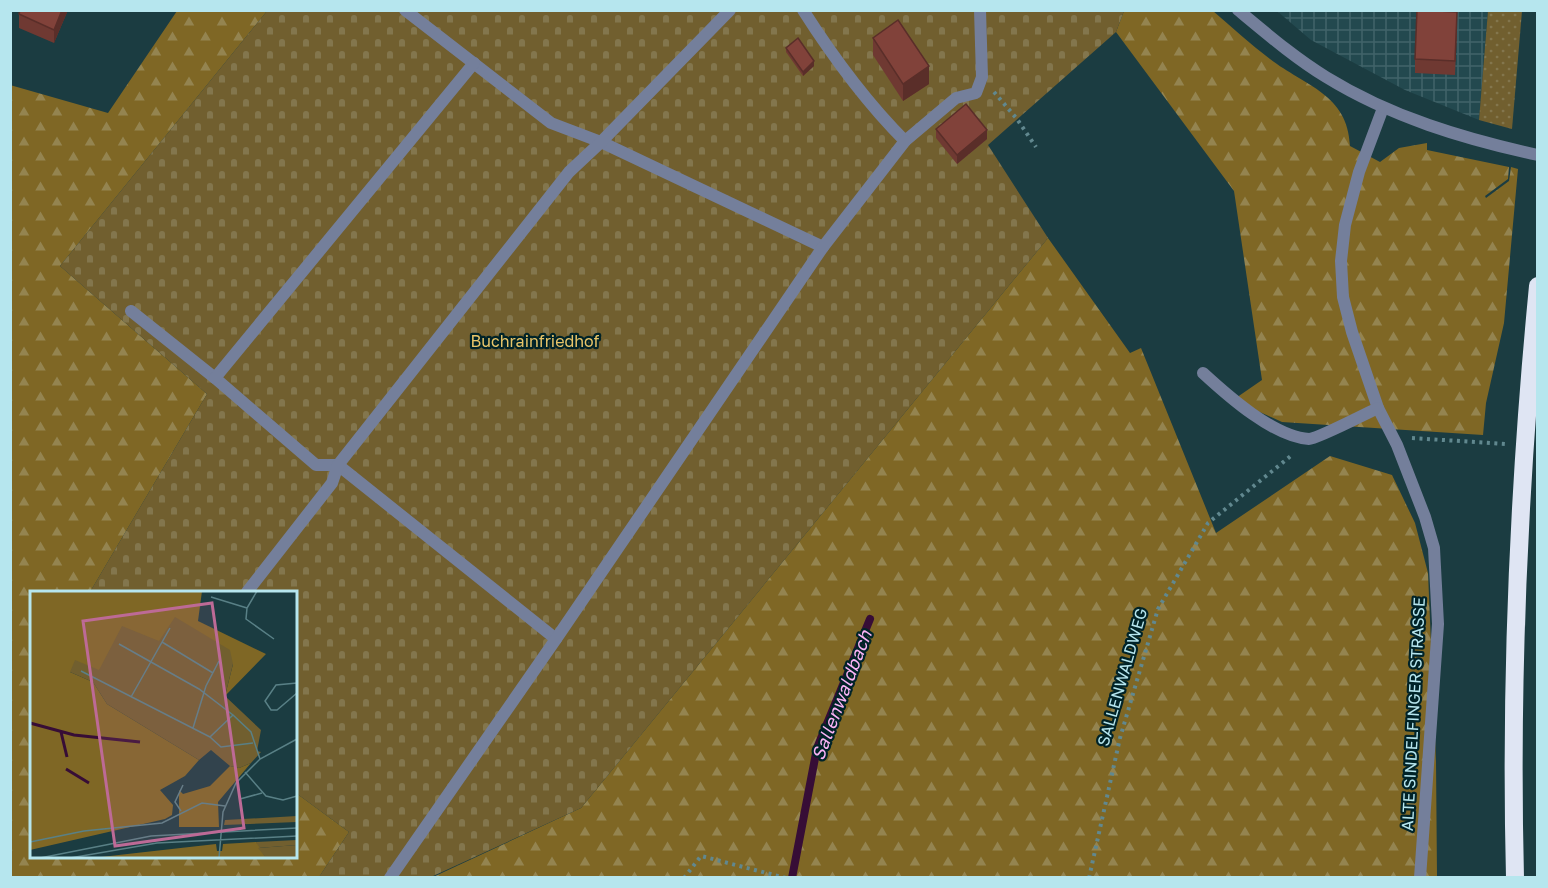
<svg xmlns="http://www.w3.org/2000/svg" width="1548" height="888" viewBox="0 0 1548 888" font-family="'Golos Text',sans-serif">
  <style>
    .industrial { fill: url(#industrial-grid) }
    .grass { fill: url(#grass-dots) }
    .forest { fill: url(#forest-firs) }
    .cemetery { fill: url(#cemetery-stones) }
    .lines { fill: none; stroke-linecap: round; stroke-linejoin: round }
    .stream { stroke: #370d36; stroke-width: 8 }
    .path { stroke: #61888f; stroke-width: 4; stroke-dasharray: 3 4.5; stroke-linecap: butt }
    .service { stroke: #747f9b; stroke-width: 12 }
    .tertiary { stroke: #747f9b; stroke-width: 12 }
    .motorway { stroke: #dfe5f3; stroke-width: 18 }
    .wall { fill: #6f3932 }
    .shaded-wall { fill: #5a2e29 }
    .building { fill: #81423a; stroke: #5a2e29; stroke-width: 1.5 }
    .labels { text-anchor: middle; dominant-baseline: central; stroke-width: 4.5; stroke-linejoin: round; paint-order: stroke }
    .park-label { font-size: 16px; fill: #e9c66a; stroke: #002328 }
    .street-label { font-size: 16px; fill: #b6e6ee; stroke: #002328 }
    .water-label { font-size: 18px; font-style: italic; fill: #fab3f6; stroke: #002328 }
    .inset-river { fill: none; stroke: #370d36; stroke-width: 3 }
    .inset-road { fill: none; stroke: #598086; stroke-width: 1.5 }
    .view { fill: #bd6a96; fill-opacity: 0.15; stroke: #bd6a96; stroke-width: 3 }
    .inset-edge { fill: none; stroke: #b6e6ee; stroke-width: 3 }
  </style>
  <defs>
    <pattern id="industrial-grid" width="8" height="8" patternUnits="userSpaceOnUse" patternTransform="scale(1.5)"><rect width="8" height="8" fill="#23494f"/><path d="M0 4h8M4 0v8" fill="none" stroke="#416369"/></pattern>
    <pattern id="grass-dots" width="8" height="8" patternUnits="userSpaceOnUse" patternTransform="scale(1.5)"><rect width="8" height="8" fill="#715f2f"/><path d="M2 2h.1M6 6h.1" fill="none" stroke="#83764d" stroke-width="1.8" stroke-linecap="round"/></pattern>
    <pattern id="forest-firs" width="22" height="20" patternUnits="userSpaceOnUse" patternTransform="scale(1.5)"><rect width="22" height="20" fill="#7f6725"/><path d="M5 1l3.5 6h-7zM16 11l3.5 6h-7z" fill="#948450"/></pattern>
    <pattern id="cemetery-stones" width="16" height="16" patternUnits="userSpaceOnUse" patternTransform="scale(1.5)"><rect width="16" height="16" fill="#715f2f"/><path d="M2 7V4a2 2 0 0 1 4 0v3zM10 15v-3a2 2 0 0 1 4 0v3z" fill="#83764d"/></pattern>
  </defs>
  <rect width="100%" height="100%" fill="#1b3c41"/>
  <polygon class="industrial" points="1277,11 1488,11 1479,120 1405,90 1311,40"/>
  <polygon class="grass" points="1488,11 1522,11 1512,129 1479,120"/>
  <g class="forest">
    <polygon points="177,11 267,11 60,266 207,394 90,592 32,592 32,856 296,856 296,793 349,832 319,877 11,877 10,85 108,113"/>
    <path d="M1124 11H1213C1232 27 1250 44 1270 59 1305 86 1348 94 1350 146L1380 162 1399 148 1427 143V150L1509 167 1508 179 1485 196 1486 198 1509 181 1511 167 1518 169 1504 323 1486 403 1483 435 1282 422 1233 400 1262 380 1234 191 1116 32Z"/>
    <polygon points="1048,238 1130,353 1141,348 1216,533 1330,456 1392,475 1415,523 1428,573 1436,762 1437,877 431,878 581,808"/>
  </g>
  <polygon class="cemetery" points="267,11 1124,11 1116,32 988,145 1048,238 581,808 431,877 319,877 349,832 296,793 296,592 90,592 207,394 60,266"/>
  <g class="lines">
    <polyline class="stream" points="792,878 817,748 870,619"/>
    <g class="path">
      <polyline points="994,92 1017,119 1036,147"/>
      <polyline points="1412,438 1506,444"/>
      <polyline points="684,878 701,856 786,878"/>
      <polyline points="1089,878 1120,738 1158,609 1208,523 1292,455"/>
    </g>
    <g class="service">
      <polyline points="405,10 551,123 601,142 823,247"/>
      <path d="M803 10C833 57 866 102 905 141L956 98 976 93 982 77 980 10"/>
      <polyline points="1383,108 1359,172 1345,225 1341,261 1343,297 1352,332 1378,408 1397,445 1425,517 1434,548 1438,624 1420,878"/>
      <polyline points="131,311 215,378 316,465 338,465 556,639"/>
      <path d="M1203 373C1228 396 1274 437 1309 439 1317 439 1367 413 1378 408"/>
      <polyline points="215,378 474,63"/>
      <polyline points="247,592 332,483 338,465 569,172 601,142 730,10"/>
      <polyline points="390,878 556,639 823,247 905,141"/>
    </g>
    <path class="tertiary" d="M1238 10C1267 34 1295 58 1326 77 1391 117 1464 139 1538 155"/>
    <path class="motorway" d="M1515 878C1510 680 1519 482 1538 286"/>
  </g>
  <g class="wall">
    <polygon points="20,10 68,10 54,43 19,28 19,14"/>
    <polygon points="1457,26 1455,75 1415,73 1415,59"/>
    <polygon points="873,38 929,84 903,101 873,55"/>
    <polygon points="786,48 814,66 803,76 786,52"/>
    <polygon points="936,129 987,139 957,164 936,138"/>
  </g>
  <g class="shaded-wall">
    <polygon points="62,10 68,10 54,43 54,30"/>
    <polygon points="814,61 814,66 803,76 803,72"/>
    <polygon points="929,66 929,84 903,101 903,84"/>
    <polygon points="987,130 987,139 957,164 957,155"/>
  </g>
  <g class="building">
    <polygon points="20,10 62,10 54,30 19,14"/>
    <polygon points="1417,10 1457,12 1455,61 1415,59"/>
    <polygon points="898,20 929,66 903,84 873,38"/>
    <polygon points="798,38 814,61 803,72 786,48"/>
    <polygon points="966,104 987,130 957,155 936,129"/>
  </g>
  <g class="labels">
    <g class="park-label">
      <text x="535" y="341">Buchrainfriedhof</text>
    </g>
    <g class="street-label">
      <text transform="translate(1122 677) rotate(-74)">SALLENWALDWEG</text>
      <text transform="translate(1413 714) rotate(-87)">ALTE SINDELFINGER STRASSE</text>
    </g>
    <g class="water-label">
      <text transform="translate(841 695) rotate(-69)">Sallenwaldbach</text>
    </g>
  </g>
  <g transform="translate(30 591)">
    <rect width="267" height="267" fill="#1b3c41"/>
    <path d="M267 225V231L194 234 195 229ZM267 249V254L228 257 226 251Z" fill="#715f2f"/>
    <path d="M0 0H172L168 30 236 63 195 105 203 73 129 50 69 80 40 81 63 91 77 113 169 169 155 185 130 199 143 214 142 224 135 228 0 259ZM221 172 188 211 189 236H149V199L153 203 180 195 200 175 209 177ZM226 251 236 267H62L186 253 187 260H192L193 253Z" fill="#7f6725"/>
    <path d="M145 26 200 59 203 73 195 105 231 139 227 160 231 161 221 172 209 177 200 175 181 159 169 169 77 113 63 91 40 81 45 69 69 79 92 35 129 50Z" fill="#715f2f"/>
    <path d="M267 254V267H236L228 257Z" fill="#715f2f"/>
    <path class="inset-river" d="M0 132 44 144 110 151M31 141 37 166M36 178 59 192"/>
    <path class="inset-road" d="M227 0 217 17 216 28 244 48M181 6 217 17M132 51 183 82M89 53 169 98 203 124M51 80 180 146M267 92 246 94 235 110 241 119H247L267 102M101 106 140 37M163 137 176 95 189 70M223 152 191 156 180 146 203 124 221 141 230 168M215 181 236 205 253 209 267 205M210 208 232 202M151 220 145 211 153 194M0 251 54 240 132 232 172 212 195 215M10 267 121 245 267 237M40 267 127 252 267 245M189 267 193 221 206 192 230 168 267 148"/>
    <path class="view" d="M182 12 214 237 85 255 53 30Z"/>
    <rect width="267" height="267" class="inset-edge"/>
  </g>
  <rect width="1548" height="888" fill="none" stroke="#b6e6ee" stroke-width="24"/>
</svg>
